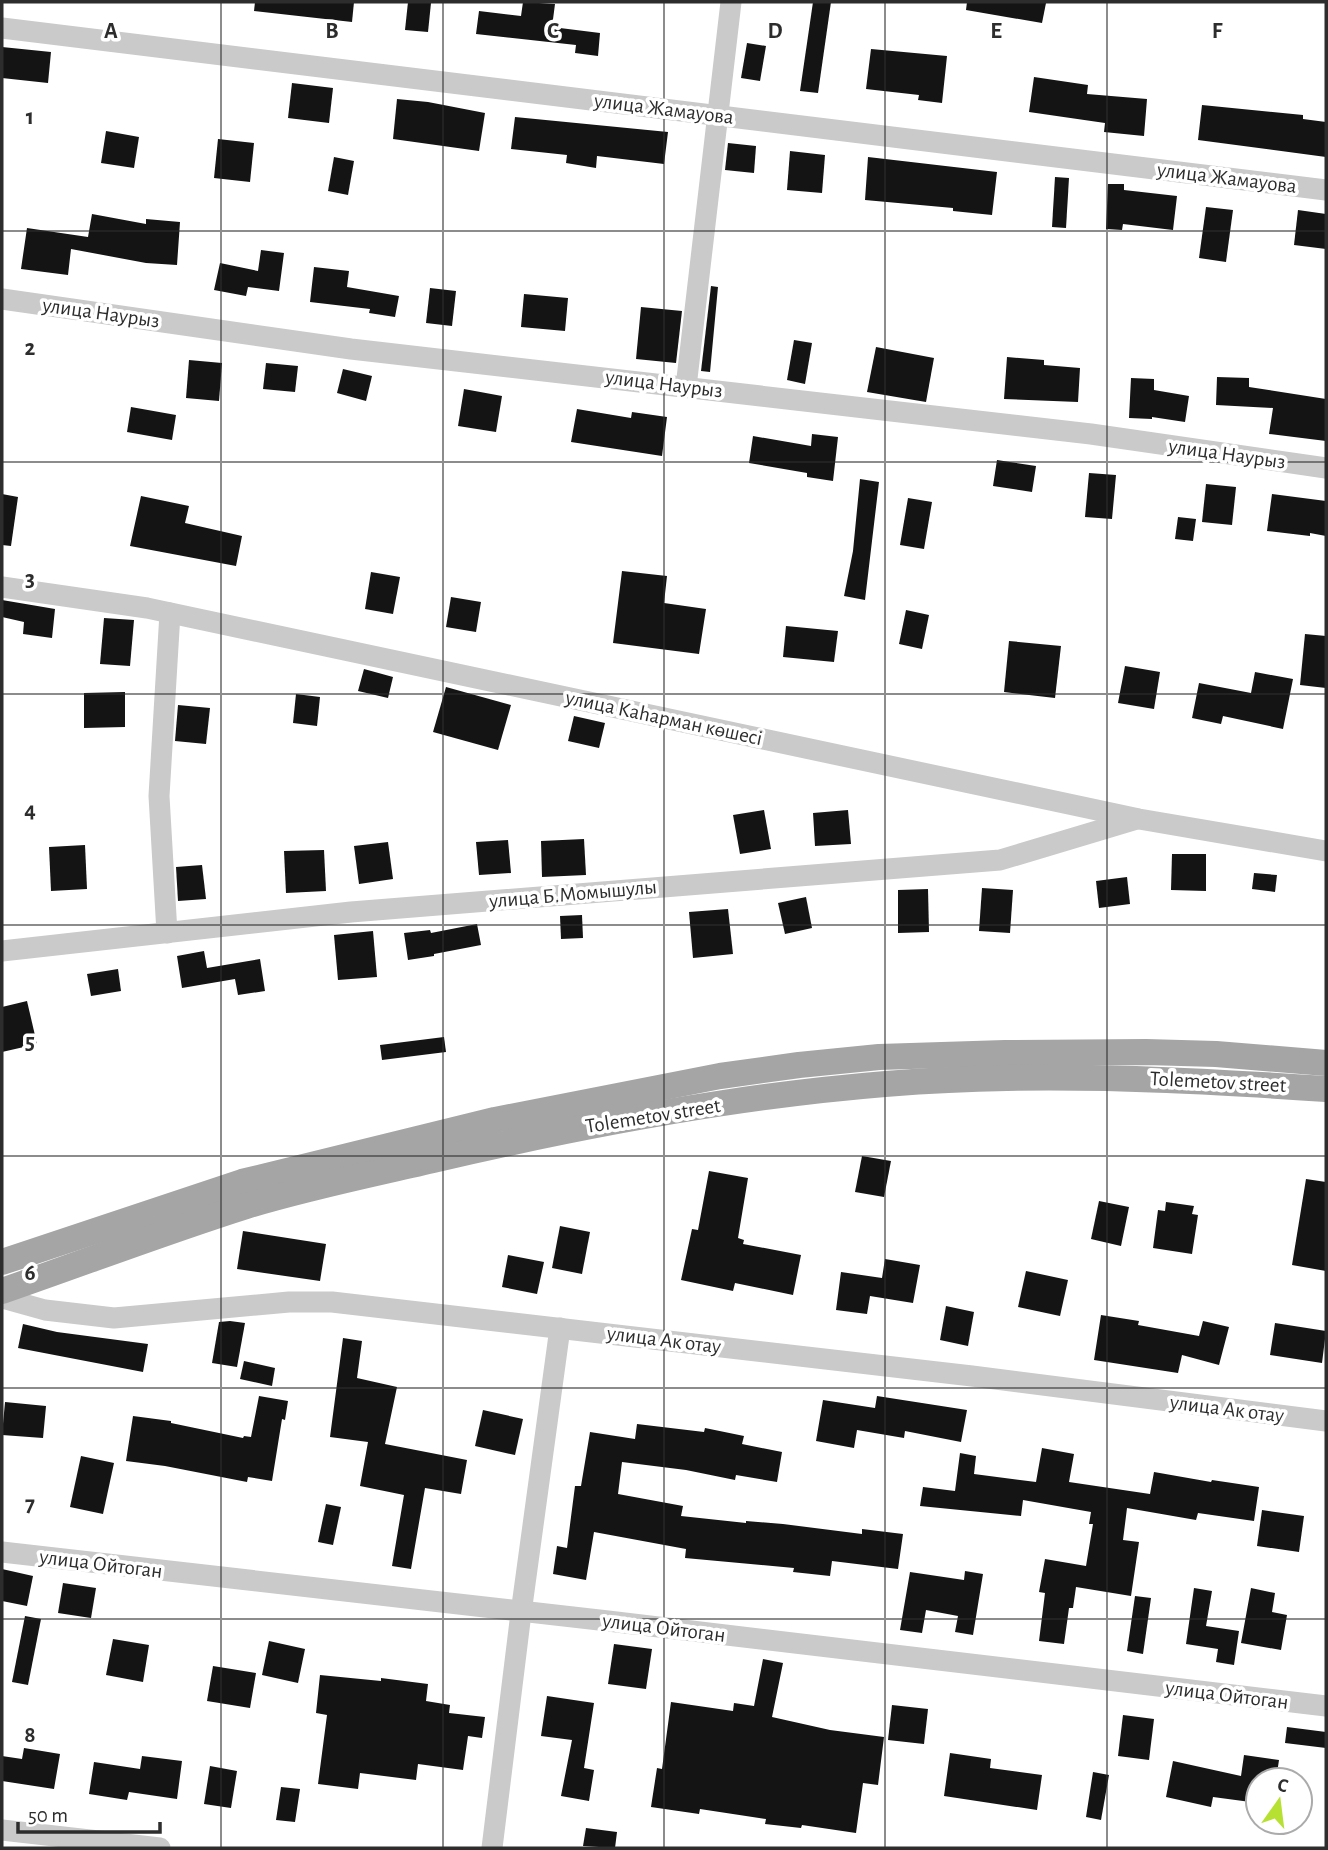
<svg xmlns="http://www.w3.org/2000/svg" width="1328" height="1850" viewBox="0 0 1328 1850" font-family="'Alegreya Sans',sans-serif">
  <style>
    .building { fill: #141414 }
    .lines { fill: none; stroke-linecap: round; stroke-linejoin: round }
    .minor { stroke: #cacaca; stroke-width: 21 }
    .major { stroke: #a5a5a5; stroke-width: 26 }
    .grid { fill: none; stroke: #2d2d2d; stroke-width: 2; stroke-opacity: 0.55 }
    .labels { text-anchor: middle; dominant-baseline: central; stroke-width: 7; stroke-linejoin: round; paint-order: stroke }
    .street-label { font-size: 21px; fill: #2d2d2d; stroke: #fff }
    .grid-label { font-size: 23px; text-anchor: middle; font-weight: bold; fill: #2d2d2d; stroke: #fff; stroke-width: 7; stroke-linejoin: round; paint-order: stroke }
  </style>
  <rect width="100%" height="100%" fill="#fff"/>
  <g class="building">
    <polygon points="255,2 354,2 352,22 254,11"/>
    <polygon points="408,2 431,3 428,32 405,30"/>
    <polygon points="523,2 555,4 552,27 600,33 598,56 575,53 576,45 476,34 479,11 521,16"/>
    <polygon points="813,2 831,2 818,93 800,91"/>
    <polygon points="967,2 1036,2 1046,3 1042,23 966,10"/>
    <polygon points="747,43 766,46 760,81 741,78"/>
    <polygon points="2,47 51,52 48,83 2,78"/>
    <polygon points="871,49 947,56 942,103 918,100 919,95 866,89"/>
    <polygon points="1034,77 1088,85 1087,94 1147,99 1144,136 1104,132 1105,123 1029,112"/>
    <polygon points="292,83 333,88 329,123 288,118"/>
    <polygon points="397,99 428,102 485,113 479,151 393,139"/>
    <polygon points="1202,105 1303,115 1303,119 1326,122 1326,157 1198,140"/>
    <polygon points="515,117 668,132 664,164 597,156 596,168 566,163 567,155 511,149"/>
    <polygon points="106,131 139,137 134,168 101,163"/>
    <polygon points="218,139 254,143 250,182 214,178"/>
    <polygon points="728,143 756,146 754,173 725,170"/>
    <polygon points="790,151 825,155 822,193 787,190"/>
    <polygon points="334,157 354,161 348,195 328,191"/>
    <polygon points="868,157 997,172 992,215 953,211 953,208 865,200"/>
    <polygon points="1055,177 1069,178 1066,228 1052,227"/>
    <polygon points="1108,184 1124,184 1124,190 1177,196 1173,230 1123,224 1122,230 1106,229"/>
    <polygon points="1206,207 1233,210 1226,262 1199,258"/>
    <polygon points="1298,210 1326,214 1326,249 1294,245"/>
    <polygon points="92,214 146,224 146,219 180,222 177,265 146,263 71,249 68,275 21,269 27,228 88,237"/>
    <polygon points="261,250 284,253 279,291 248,287 246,296 214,290 220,263 258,271"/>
    <polygon points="314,267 349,271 347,287 399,296 395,317 369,313 370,309 310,302"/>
    <polygon points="711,286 718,287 710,372 701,371"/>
    <polygon points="430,288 456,291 452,326 426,323"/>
    <polygon points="524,294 568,298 565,331 521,327"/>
    <polygon points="641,307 682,311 676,363 636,359"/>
    <polygon points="794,340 812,343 805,384 787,380"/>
    <polygon points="876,347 934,358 926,402 867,392"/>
    <polygon points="1007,357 1044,360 1044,365 1080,368 1078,402 1004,399"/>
    <polygon points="189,360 222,363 219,401 186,398"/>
    <polygon points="266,363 298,366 295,392 263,389"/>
    <polygon points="343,369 372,376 366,401 337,393"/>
    <polygon points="1217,377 1249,378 1249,387 1326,399 1326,441 1269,434 1273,408 1216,405"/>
    <polygon points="1131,378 1154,379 1154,390 1189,396 1185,422 1152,417 1152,419 1129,418"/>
    <polygon points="464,389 502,396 496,432 458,426"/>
    <polygon points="131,407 176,415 172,440 127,432"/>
    <polygon points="577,409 631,418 632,412 667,417 662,456 571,442"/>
    <polygon points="812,434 838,437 833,481 807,477 807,473 749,463 753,436 811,446"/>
    <polygon points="997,460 1036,466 1032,492 993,486"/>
    <polygon points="1089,473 1116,475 1112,519 1085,517"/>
    <polygon points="860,479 879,482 865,600 844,596 853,551"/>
    <polygon points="1206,484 1236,487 1232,525 1202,522"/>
    <polygon points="2,494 18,497 11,546 2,545"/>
    <polygon points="1272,494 1326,501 1326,536 1310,533 1310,536 1267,531"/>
    <polygon points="141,496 189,506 185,523 242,536 236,566 130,546"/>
    <polygon points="908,498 932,502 924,549 900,545"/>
    <polygon points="1178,517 1196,519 1193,541 1175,539"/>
    <polygon points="622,571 667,576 664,603 706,609 699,654 613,643"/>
    <polygon points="371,572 400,577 393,614 365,609"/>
    <polygon points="451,597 481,602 476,632 446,627"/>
    <polygon points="2,600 55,609 52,638 23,634 24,622 2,617"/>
    <polygon points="906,610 929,615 922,649 899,644"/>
    <polygon points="104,618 134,620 130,666 100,664"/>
    <polygon points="786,626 838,631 834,662 783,657"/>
    <polygon points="1305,634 1326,636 1326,688 1300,685"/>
    <polygon points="1009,641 1061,646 1055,698 1004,692"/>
    <polygon points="1125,666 1160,672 1154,709 1118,703"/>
    <polygon points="364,669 393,677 388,698 358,691"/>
    <polygon points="1255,672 1293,679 1283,729 1223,716 1221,724 1192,718 1199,683 1251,693"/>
    <polygon points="446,687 511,705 498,750 433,732"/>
    <polygon points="125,692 125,727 84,728 84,693"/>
    <polygon points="296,694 320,697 317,726 293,723"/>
    <polygon points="178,705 210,708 206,744 175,741"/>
    <polygon points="574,716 605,723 599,748 568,741"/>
    <polygon points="764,810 771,849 740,854 733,815"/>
    <polygon points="848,810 851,844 815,846 813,813"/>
    <polygon points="584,839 586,875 542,877 541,841"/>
    <polygon points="508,840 511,873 479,875 476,842"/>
    <polygon points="388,842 393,879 359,884 354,846"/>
    <polygon points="85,845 87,889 51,891 49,847"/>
    <polygon points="324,850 326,891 286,893 284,851"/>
    <polygon points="1172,854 1206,854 1206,891 1171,890"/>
    <polygon points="202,865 206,899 178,901 176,867"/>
    <polygon points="1254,873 1277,875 1275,892 1252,889"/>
    <polygon points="1127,877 1130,904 1099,908 1096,881"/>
    <polygon points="982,888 1013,890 1010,933 979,931"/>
    <polygon points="928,889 929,932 898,933 898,890"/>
    <polygon points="806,897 812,928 785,934 778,903"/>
    <polygon points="728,909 733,954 693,958 689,912"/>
    <polygon points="582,915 583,938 561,939 560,916"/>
    <polygon points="477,924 481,945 434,954 434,956 408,960 404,933 430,930 431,933"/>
    <polygon points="373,931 377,977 338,980 334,935"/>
    <polygon points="204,951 207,968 260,959 265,991 238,995 235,979 182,988 177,956"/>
    <polygon points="118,969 121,991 91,996 87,974"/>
    <polygon points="27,1001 37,1044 2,1052 2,1007"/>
    <polygon points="444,1037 446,1052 382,1060 380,1045"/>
    <polygon points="862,1156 891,1161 884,1197 855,1192"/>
    <polygon points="709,1171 748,1178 738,1238 744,1240 743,1244 801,1255 793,1295 735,1283 733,1291 681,1280 692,1229 698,1230"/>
    <polygon points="1306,1179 1326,1182 1326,1271 1292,1265"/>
    <polygon points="1099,1201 1129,1207 1121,1246 1091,1239"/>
    <polygon points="1166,1202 1194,1206 1192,1214 1198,1215 1192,1254 1153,1248 1158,1210 1165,1211"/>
    <polygon points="560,1226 590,1232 582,1274 552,1268"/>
    <polygon points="243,1231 326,1244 320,1281 237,1269"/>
    <polygon points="508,1255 544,1262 537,1294 502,1287"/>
    <polygon points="885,1259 920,1265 913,1303 870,1296 867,1314 836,1310 841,1272 882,1278"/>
    <polygon points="1026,1271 1068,1280 1060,1316 1018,1307"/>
    <polygon points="946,1306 974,1312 968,1346 940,1340"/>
    <polygon points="1101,1315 1139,1321 1138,1325 1199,1336 1203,1321 1229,1327 1219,1365 1182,1355 1178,1373 1094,1360"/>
    <polygon points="230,1321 245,1323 237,1367 212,1363 219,1322"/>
    <polygon points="1275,1323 1326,1331 1322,1363 1270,1355"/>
    <polygon points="23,1324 57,1332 148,1344 143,1372 18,1348"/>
    <polygon points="343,1338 362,1341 357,1378 397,1387 385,1444 467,1460 461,1494 425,1488 411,1569 392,1566 404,1495 360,1486 368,1442 330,1437"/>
    <polygon points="244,1361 275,1368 272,1386 240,1379"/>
    <polygon points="259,1396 288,1401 285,1420 282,1419 272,1481 248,1477 247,1482 165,1466 126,1461 133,1416 171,1421 171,1423 243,1438 244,1436 251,1437"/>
    <polygon points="877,1396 967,1410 961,1442 905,1431 904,1438 857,1430 854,1448 816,1441 823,1400 875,1408"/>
    <polygon points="5,1402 46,1406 43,1438 2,1435"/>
    <polygon points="483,1410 523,1419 515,1455 475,1446"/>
    <polygon points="637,1424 704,1432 705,1428 744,1436 742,1444 782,1452 777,1482 736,1475 735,1480 686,1470 622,1462 618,1494 683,1506 681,1516 746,1523 746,1521 783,1524 862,1534 862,1529 903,1534 898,1569 832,1561 830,1576 793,1572 794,1568 685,1558 686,1549 594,1532 586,1580 553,1574 557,1546 567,1548 575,1486 581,1486 590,1432 635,1439"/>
    <polygon points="1042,1448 1074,1454 1069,1482 1150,1494 1154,1472 1211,1482 1212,1480 1259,1487 1254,1521 1198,1513 1196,1520 1127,1508 1123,1540 1139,1542 1131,1596 1076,1587 1073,1608 1069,1608 1064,1644 1039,1641 1045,1593 1039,1592 1045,1559 1086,1566 1093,1524 1089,1524 1091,1512 1023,1500 1021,1516 920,1506 923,1487 955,1491 960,1453 976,1456 974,1474 1036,1482"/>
    <polygon points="81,1456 114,1463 103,1514 70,1507"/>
    <polygon points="326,1504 341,1507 333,1545 318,1542"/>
    <polygon points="1262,1510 1304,1516 1299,1552 1257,1546"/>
    <polygon points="2,1569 33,1576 27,1606 2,1601"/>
    <polygon points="965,1571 983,1574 973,1635 955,1632 958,1616 926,1610 922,1633 900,1630 910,1572 964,1580"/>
    <polygon points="63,1583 96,1588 91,1618 58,1613"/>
    <polygon points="1194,1588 1212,1591 1206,1626 1239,1631 1234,1665 1216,1662 1218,1649 1186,1644"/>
    <polygon points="1251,1588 1275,1593 1272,1612 1287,1615 1281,1650 1241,1643"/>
    <polygon points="1135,1596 1151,1598 1143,1654 1127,1651"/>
    <polygon points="25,1616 41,1619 28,1685 12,1682"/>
    <polygon points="113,1639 149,1645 143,1682 106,1675"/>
    <polygon points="269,1641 305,1649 298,1683 262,1675"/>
    <polygon points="614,1644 652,1649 646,1689 608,1684"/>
    <polygon points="763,1659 783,1663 772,1717 830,1730 884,1737 878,1785 863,1783 856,1833 802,1825 801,1828 765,1824 766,1819 700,1809 699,1814 651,1807 657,1768 662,1769 671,1702 733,1711 734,1703 754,1706"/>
    <polygon points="213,1666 256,1673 250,1708 207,1701"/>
    <polygon points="320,1675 381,1681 381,1678 428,1684 426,1701 450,1705 449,1713 485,1717 482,1738 468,1736 463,1770 418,1764 416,1780 360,1773 358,1789 318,1784 327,1715 316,1713"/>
    <polygon points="547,1696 594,1703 584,1768 594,1770 589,1801 561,1796 572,1740 541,1736"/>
    <polygon points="892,1705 928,1709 924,1744 888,1740"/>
    <polygon points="1123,1715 1154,1719 1149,1760 1118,1756"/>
    <polygon points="1287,1727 1326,1732 1326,1748 1285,1743"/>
    <polygon points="24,1748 60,1754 54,1789 2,1781 2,1756 22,1759"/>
    <polygon points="950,1753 991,1759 990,1768 1042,1775 1037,1810 944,1796"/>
    <polygon points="1244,1755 1279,1760 1276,1780 1258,1780 1258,1803 1213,1797 1211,1807 1166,1797 1173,1761 1241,1776"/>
    <polygon points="142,1756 182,1761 177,1799 129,1792 127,1800 89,1794 94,1762 140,1769"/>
    <polygon points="210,1766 237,1771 231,1808 204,1804"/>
    <polygon points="1093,1772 1109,1775 1101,1820 1086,1817"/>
    <polygon points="281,1787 300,1789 295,1822 276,1820"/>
    <polygon points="586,1828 617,1832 615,1848 583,1846"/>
  </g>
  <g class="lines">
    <g class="minor">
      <polyline points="2,28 1326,190"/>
      <polyline points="2,299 351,349 1091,434 1326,468"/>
      <polyline points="686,387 731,2"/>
      <polyline points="2,587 147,608 1139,819 1326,851"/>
      <polyline points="167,933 159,796 170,613"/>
      <polyline points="2,951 351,912 1000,860 1137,819"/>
      <polyline points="2,1298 45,1310 114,1318 289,1302 332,1302 972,1376 1326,1421"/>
      <polyline points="2,1552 608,1621 1326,1706"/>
      <polyline points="2,1830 160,1848"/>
      <polyline points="492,1848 521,1613 560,1328"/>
    </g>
    <g class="major">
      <polyline points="2,1262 242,1182 495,1120 720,1076 799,1065 879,1057 1005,1053 1146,1052 1216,1054 1326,1063"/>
      <path d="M2 1291C83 1263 164 1232 246 1206 308 1187 373 1174 437 1159 623 1116 816 1081 1007 1078 1114 1076 1220 1082 1326 1089"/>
    </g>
  </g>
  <path class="grid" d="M221 2V1848M443 2V1848M664 2V1848M885 2V1848M1107 2V1848M2 231H1326M2 462H1326M2 694H1326M2 925H1326M2 1156H1326M2 1388H1326M2 1619H1326"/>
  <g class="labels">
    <g class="street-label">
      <text transform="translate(664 109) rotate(7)">улица Жамауова</text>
      <text transform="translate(1227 178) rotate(7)">улица Жамауова</text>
      <text transform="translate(101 313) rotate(8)">улица Наурыз</text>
      <text transform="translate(664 384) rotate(7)">улица Наурыз</text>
      <text transform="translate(1227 454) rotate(8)">улица Наурыз</text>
      <text transform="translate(664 718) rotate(12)">улица Каһарман көшесі</text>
      <text transform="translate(573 894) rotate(-5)">улица Б.Момышулы</text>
      <text transform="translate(1218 1082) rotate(3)">Tolemetov street</text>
      <text transform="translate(653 1116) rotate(-9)">Tolemetov street</text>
      <text transform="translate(664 1340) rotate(7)">улица Ак отау</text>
      <text transform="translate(1227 1409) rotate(7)">улица Ак отау</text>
      <text transform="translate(101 1564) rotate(7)">улица Ойтоган</text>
      <text transform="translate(664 1628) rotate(7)">улица Ойтоган</text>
      <text transform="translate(1227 1695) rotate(7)">улица Ойтоган</text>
    </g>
  </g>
  <g class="grid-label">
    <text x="111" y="38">A</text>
    <text x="332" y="38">B</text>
    <text x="553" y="38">C</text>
    <text x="775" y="38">D</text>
    <text x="996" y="38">E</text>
    <text x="1217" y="38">F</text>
    <text x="30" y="124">1</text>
    <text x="30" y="355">2</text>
    <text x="30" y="586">3</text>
    <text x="30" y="817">4</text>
    <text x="30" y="1049">5</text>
    <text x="30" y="1280">6</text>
    <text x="30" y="1511">7</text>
    <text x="30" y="1742">8</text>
  </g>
  <rect width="1328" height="1850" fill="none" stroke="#2d2d2d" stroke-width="7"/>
  <g transform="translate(1279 1801) rotate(14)"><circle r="33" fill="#ffffff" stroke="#ababab" stroke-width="2"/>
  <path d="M0-5L12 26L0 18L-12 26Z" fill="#b7e132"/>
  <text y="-10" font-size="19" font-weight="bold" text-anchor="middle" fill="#2d2d2d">С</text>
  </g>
  <path d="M18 1822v10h142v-10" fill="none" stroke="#2d2d2d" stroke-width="3.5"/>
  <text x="28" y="1822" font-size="21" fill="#2d2d2d" stroke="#ffffff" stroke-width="5" paint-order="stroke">50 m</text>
</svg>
